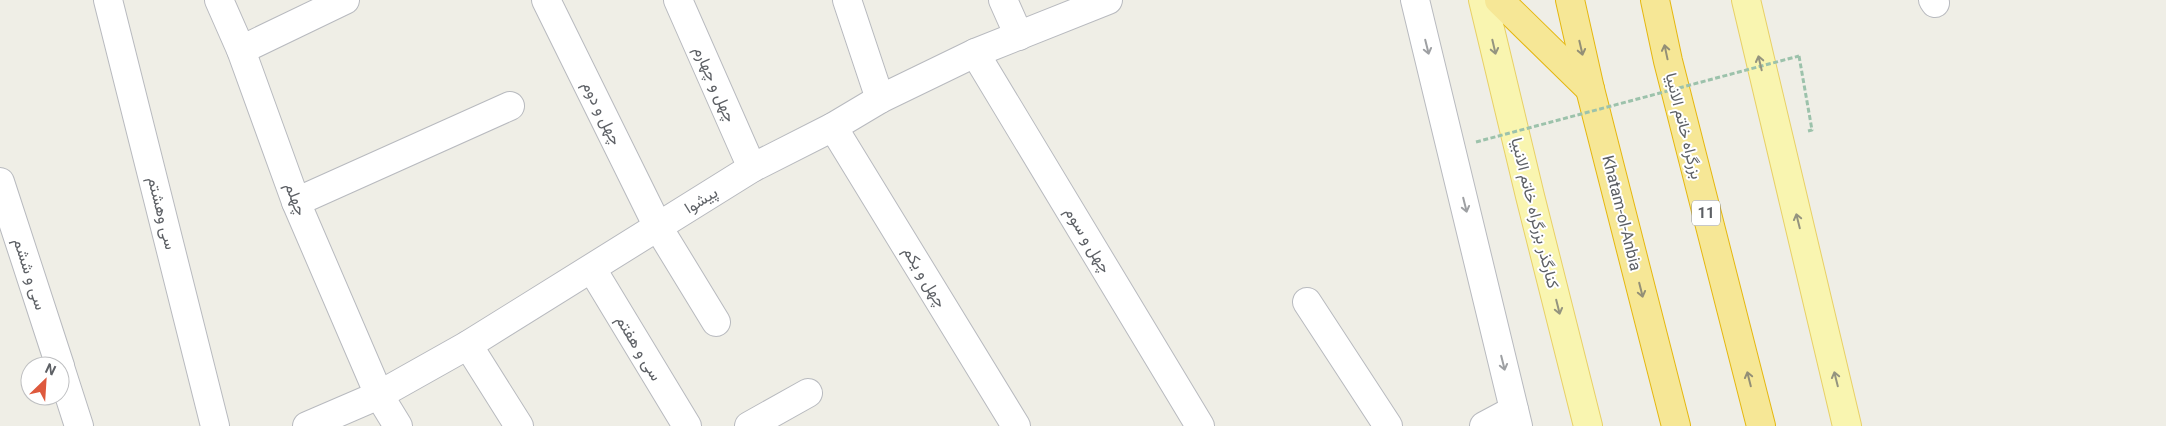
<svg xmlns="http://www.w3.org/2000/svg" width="2166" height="426" viewBox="0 0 2166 426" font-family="Roboto,Vazirmatn,sans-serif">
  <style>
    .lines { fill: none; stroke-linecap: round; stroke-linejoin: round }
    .minor-casing { stroke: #b8babf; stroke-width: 30 }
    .major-casing { stroke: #e8d066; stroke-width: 30 }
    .highway-casing { stroke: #e5b710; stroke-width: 30 }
    .path { stroke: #9cc2ab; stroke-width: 3; stroke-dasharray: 5 2.5; stroke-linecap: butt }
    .minor { stroke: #fff; stroke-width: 28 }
    .major { stroke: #f9f5b0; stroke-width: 28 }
    .highway { stroke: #f6e796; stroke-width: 28 }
    .path-bridge { stroke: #9cc2ab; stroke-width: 3; stroke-dasharray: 5 2.5; stroke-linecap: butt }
    .oneway { stroke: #9ea0a3 }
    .oneway2 { stroke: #94947f }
    .oneway3 { stroke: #938f76 }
    .labels { text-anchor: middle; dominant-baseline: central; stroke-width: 4; stroke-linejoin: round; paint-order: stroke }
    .shield { fill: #fff; stroke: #8e9093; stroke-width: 1 }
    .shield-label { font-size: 15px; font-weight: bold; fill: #5d6065 }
    .street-label { font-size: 16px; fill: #5d6065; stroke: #fff }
  </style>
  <rect width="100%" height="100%" fill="#efeee6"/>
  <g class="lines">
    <defs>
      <g id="minor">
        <polyline points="108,0 215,426"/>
        <polyline points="219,0 241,50 296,202 379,395 398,426"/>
        <polyline points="546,0 658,227 716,322"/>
        <polyline points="678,0 752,168"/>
        <polyline points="847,0 880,99"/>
        <polyline points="1003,0 1019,36"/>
        <polyline points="1415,0 1518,426"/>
        <polyline points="1933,0 1935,3"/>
        <polyline points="241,50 345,0"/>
        <polyline points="975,53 1200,426"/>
        <polyline points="833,127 1016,426"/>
        <polyline points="0,182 60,366"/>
        <polyline points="296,202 510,106"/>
        <polyline points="592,269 687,426"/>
        <polyline points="1307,302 1388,426"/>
        <polyline points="468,345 519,426"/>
        <polyline points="60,367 79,426"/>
        <polyline points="307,426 379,395 468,345 752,168 833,127 880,99 975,53 1108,0"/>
        <polyline points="749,426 808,393"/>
        <polyline points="1484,426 1514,410"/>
      </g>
      <g id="major">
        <polyline points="1483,0 1530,196 1588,426"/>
        <polyline points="1746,0 1847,426"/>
      </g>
      <g id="highway">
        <polyline points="1499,0 1590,89"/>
        <polyline points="1570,0 1590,89 1676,426"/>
        <polyline points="1655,0 1668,61 1761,426"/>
      </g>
    </defs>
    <use href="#minor" class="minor-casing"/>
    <use href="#major" class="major-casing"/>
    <use href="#highway" class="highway-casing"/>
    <polyline class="path" points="1799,56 1812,130 1808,131"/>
    <use href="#minor" class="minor"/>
    <use href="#major" class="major"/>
    <use href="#highway" class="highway"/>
    <polyline class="path-bridge" points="1476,142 1799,56"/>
  </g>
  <defs><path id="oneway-shaft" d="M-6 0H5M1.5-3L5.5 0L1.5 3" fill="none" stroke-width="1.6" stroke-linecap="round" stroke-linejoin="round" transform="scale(1.25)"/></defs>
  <g class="oneway">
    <use href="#oneway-shaft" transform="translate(1427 47) rotate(76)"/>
    <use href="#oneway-shaft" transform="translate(1465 205) rotate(76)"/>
    <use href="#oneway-shaft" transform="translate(1503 363) rotate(76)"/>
  </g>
  <g class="oneway2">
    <use href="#oneway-shaft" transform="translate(1494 47) rotate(77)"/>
    <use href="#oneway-shaft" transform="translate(1760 63) rotate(-103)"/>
    <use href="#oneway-shaft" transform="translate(1798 221) rotate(-104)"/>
    <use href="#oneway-shaft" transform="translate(1558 307) rotate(76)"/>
    <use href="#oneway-shaft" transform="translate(1836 379) rotate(-104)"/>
  </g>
  <g class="oneway3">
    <use href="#oneway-shaft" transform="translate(1581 48) rotate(77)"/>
    <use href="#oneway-shaft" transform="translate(1666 52) rotate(-102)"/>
    <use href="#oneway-shaft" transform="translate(1641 290) rotate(76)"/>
    <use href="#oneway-shaft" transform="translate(1749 379) rotate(-104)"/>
  </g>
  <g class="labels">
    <rect class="shield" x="1692" y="200.5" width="28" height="25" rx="4"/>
    <g class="shield-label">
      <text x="1706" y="213">11</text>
    </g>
    <g class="street-label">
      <text transform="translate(715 84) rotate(66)">چهل و چهارم</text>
      <text transform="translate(602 113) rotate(64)">چهل و دوم</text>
      <text transform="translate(1684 126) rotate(76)">بزرگراه خاتم الانبیا</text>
      <text transform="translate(296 199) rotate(69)">چهلم</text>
      <text transform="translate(701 200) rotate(-32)">پیشوا</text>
      <text transform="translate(162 213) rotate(76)">سی وهشتم</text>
      <text transform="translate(1535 213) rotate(76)">کنارگذر بزرگراه خاتم الانبیا</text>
      <text transform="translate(1622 213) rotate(76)">Khatam-ol-Anbia</text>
      <text transform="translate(1088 240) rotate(59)">چهل و سوم</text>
      <text transform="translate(30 274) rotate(72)">سی و ششم</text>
      <text transform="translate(925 277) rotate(59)">چهل و یکم</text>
      <text transform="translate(639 348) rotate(59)">سی و هفتم</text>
    </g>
  </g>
  <g transform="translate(45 381) rotate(25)"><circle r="24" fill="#ffffff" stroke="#bebfc1"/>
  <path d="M0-4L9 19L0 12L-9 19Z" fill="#de593d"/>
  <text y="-8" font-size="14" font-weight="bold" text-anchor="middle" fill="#5d6065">N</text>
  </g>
</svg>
